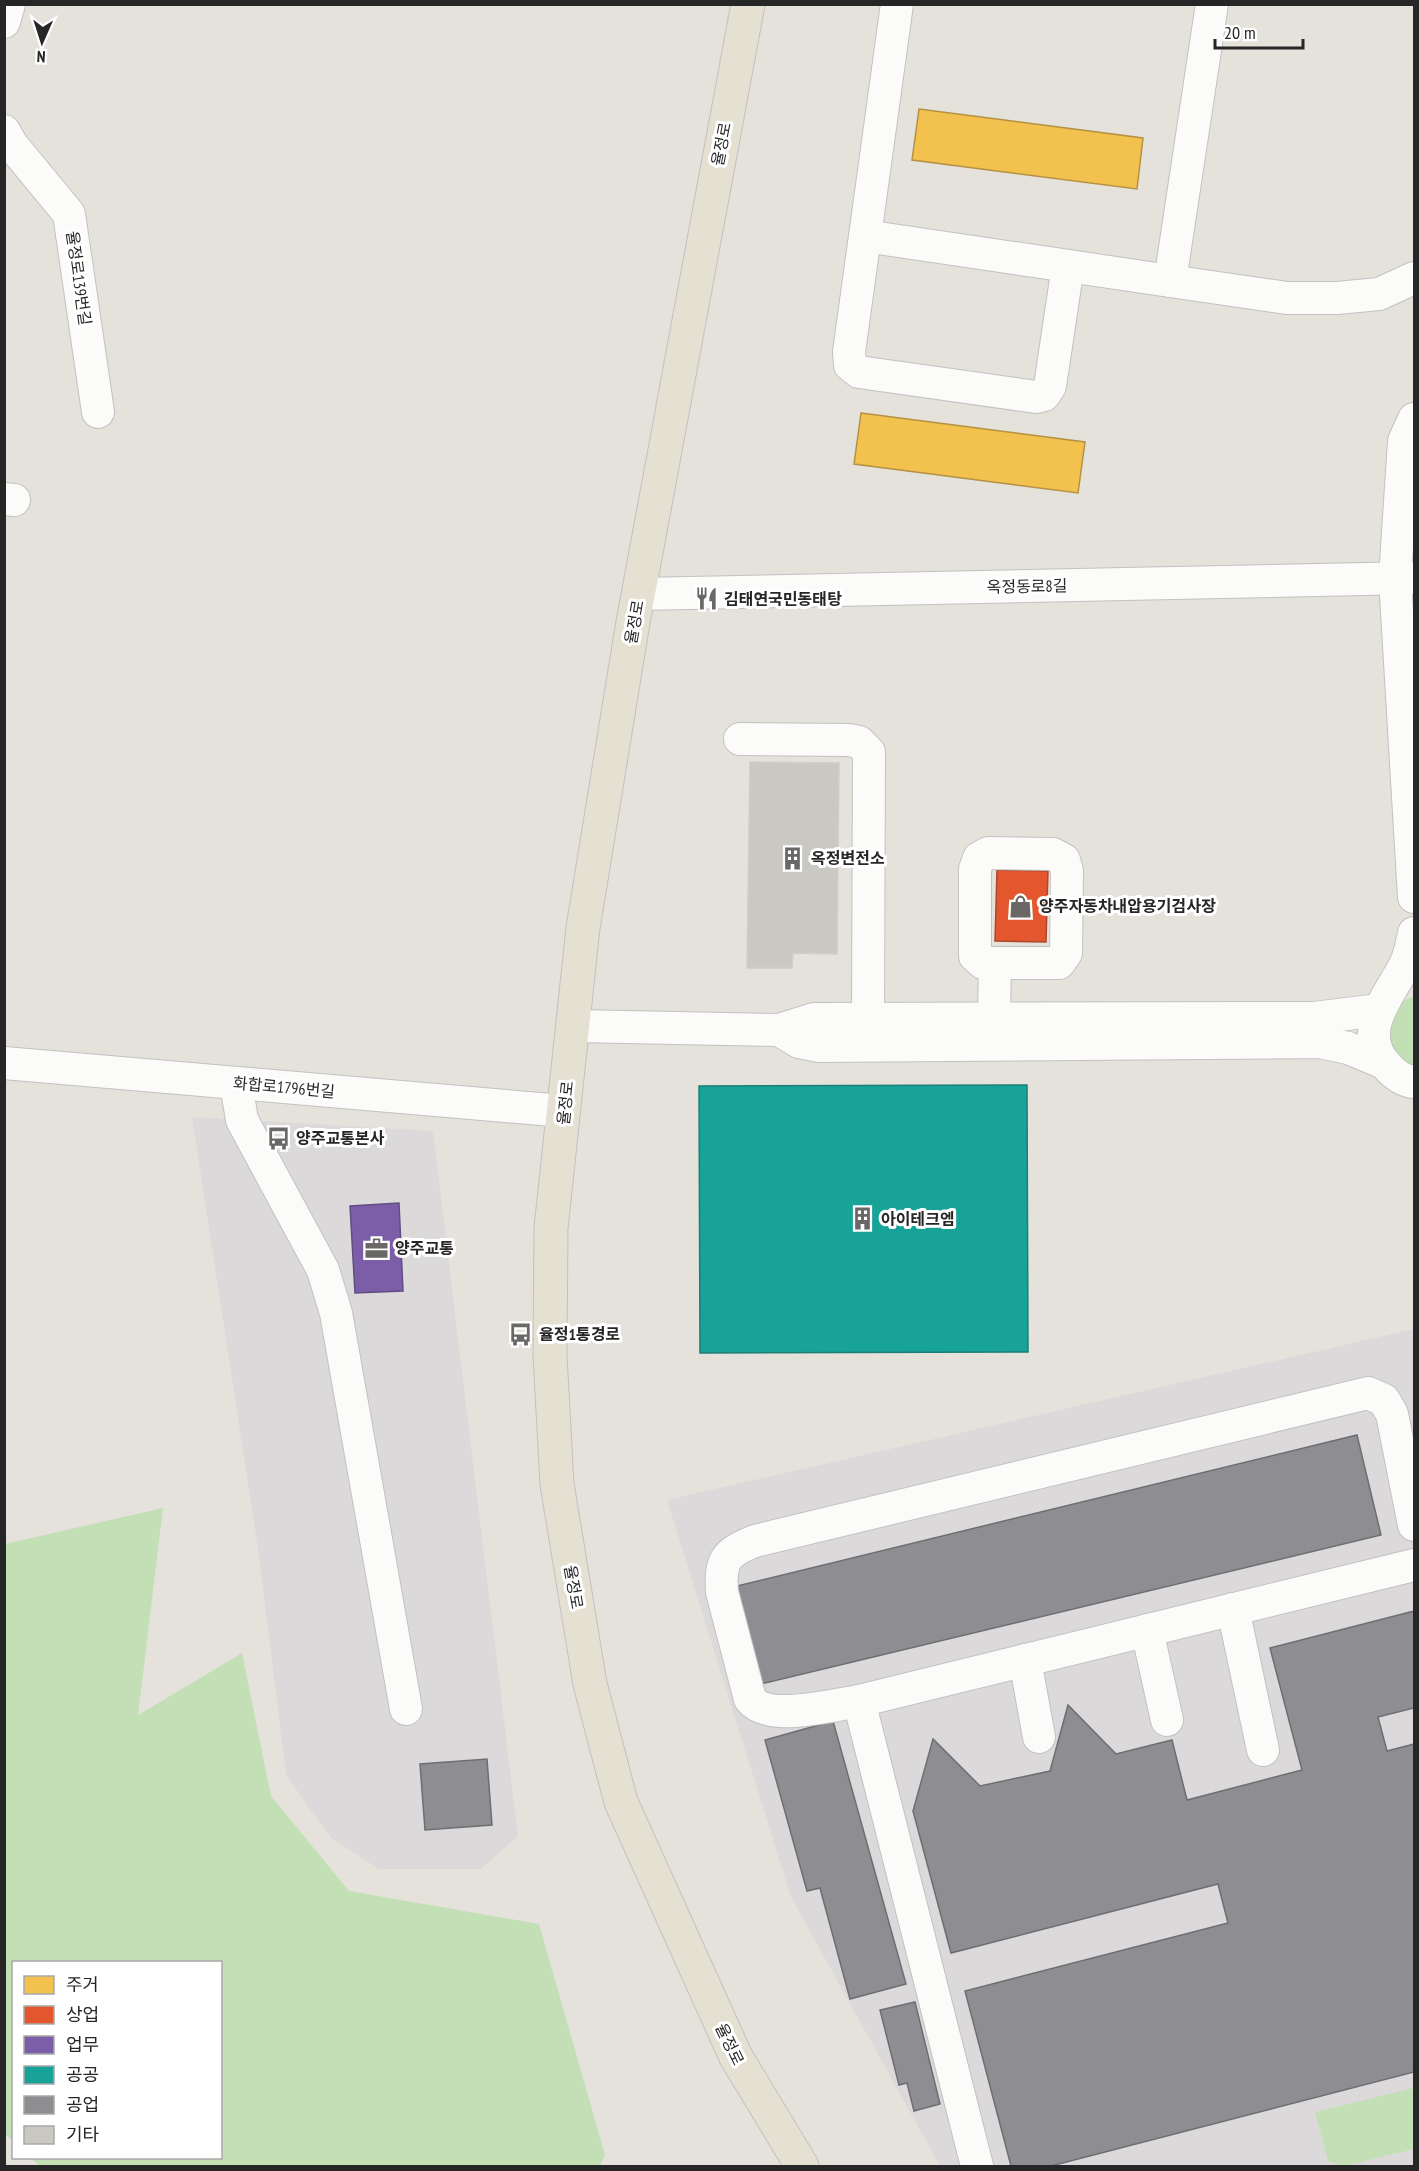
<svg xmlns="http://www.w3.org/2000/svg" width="1419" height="2171" viewBox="0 0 1419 2171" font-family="'PT Sans Narrow','Noto Sans KR',sans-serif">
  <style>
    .industrial { fill: #dcd9db }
    .green { fill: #c3dfb6 }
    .homes { fill: #f2c14e; stroke: #b59242; stroke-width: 1.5 }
    .shops { fill: #e4572e; stroke: #ab482c; stroke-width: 1.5 }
    .offices { fill: #7b5ea7; stroke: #624d80; stroke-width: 1.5 }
    .public { fill: #17a398; stroke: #1c7e76; stroke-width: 1.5 }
    .industry { fill: #8d8d92; stroke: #6e6e72; stroke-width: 1.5 }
    .building { fill: #cac8c3; stroke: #cfcdc8; stroke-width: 1.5 }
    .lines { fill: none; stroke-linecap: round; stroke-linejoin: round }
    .minor-casing { stroke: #c3c1c1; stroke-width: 34 }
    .major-casing { stroke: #c2c1bf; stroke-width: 35 }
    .minor { stroke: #fbfbfa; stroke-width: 32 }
    .major { stroke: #e4e1d3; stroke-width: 33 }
    .labels { text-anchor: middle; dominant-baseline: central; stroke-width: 6; stroke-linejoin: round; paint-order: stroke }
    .street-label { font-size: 16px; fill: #262626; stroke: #fff }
    .poi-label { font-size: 16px; font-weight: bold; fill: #262626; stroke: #fff; text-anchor: start }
  </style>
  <rect width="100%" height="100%" fill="#e5e2dc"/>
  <g class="industrial">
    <polygon points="192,1117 433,1131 518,1836 481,1869 379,1869 331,1838 286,1775 258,1549"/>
    <polygon points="1414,1329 1414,2166 940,2166 791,1897 667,1500"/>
  </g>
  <g class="green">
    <path d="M1414 996V1069C1381 1053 1377 1009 1414 996Z"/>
    <polygon points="163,1508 138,1715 242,1653 271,1796 349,1891 539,1924 605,2155 600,2166 40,2166 30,2158 220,2158 220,1962 14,1962 13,2142 5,2133 5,1544"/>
    <polygon points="1414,2088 1414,2149 1344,2166 1328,2161 1315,2112"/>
  </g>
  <g class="homes">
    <polygon points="919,109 1143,138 1137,189 912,160"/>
    <polygon points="861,413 1085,442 1078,493 854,464"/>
  </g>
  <polygon class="shops" points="997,870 1048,871 1046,942 995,941"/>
  <polygon class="offices" points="399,1203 403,1291 355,1293 350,1206"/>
  <polygon class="public" points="1027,1085 1028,1352 700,1353 699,1086"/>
  <g class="industry">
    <polygon points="1357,1435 1381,1535 761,1684 737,1586"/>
    <polygon points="1414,1611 1414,1708 1378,1717 1387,1751 1414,1744 1414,2072 1051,2166 1011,2166 965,1991 1228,1923 1218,1884 951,1953 913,1811 933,1739 980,1786 1050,1771 1068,1705 1116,1754 1172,1740 1187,1800 1302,1770 1270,1648"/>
    <polygon points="833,1721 906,1984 850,1999 820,1888 807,1891 765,1740"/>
    <polygon points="487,1759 492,1825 425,1830 420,1764"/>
    <polygon points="915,2002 940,2104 914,2111 907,2083 899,2085 880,2010"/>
  </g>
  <polygon class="building" points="750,762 839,763 837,954 793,953 792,968 747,968"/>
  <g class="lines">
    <defs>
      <g id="minor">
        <polyline points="897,4 849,352 850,365 859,372 1036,397 1044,395 1050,386 1068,266"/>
        <polyline points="4,22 9,4"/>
        <polyline points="4,131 12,145 69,214 98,412"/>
        <polyline points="865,236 1170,281 1212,4"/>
        <polyline points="1170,281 1287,298 1337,298 1379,294 1414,278"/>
        <polyline points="1414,419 1404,441 1395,578 1414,897"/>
        <polyline points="4,499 14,500"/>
        <polyline points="639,594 1414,578"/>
        <polyline points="740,739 849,740 859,742 869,752 868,1019"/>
        <polygon points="988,853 1053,854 1064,860 1067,871 1066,953 1059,963 983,963 975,956 975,869 979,858"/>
        <path d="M1414 933C1412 943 1410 955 1405 965 1389 996 1355 1033 1387 1066 1394 1074 1403 1081 1414 1082"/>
        <polyline points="994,1019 995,963"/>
        <polyline points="574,1026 779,1030 814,1019 1314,1018 1379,1010"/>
        <polyline points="779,1030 799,1042 819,1046 1320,1042 1348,1048 1382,1062"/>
        <polyline points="4,1063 564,1111"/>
        <polyline points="236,1083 242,1120 323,1270 336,1313 406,1709"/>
        <path d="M1414 1525 1392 1414 1384 1400 1368 1393 755 1541C725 1553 720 1560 722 1592L750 1699C768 1723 832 1705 859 1701L1414 1565"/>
        <polyline points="1233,1609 1263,1750"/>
        <polyline points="1147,1630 1167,1720"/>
        <polyline points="1025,1660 1039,1737"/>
        <polyline points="859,1701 977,2166"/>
      </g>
      <polyline id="major" points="748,4 633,622 583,928 551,1228 550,1356 557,1484 590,1684 621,1802 736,2057 802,2166"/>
    </defs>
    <use href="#minor" class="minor-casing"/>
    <use href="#major" class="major-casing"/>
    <use href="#minor" class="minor"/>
    <use href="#major" class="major"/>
  </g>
  <defs>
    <symbol id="restaurant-bare" viewBox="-9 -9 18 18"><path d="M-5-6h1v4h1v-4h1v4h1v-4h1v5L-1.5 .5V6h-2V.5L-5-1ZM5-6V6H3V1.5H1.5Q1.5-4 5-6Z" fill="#696866" stroke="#fff" stroke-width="2.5" paint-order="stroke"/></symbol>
    <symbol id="building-bare" viewBox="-9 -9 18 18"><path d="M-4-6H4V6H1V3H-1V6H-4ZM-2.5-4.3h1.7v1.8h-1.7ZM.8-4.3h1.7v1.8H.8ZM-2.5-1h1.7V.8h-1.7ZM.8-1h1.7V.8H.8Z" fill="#696866" stroke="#fff" stroke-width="2.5" paint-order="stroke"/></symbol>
    <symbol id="shop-bare" viewBox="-9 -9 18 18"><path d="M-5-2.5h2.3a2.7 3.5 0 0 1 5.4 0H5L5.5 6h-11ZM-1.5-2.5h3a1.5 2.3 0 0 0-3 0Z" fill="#696866" stroke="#fff" stroke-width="2.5" paint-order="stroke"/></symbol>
    <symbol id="bus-bare" viewBox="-9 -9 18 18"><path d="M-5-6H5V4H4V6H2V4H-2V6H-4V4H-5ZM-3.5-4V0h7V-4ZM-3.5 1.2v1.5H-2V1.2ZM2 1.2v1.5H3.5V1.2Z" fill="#696866" stroke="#fff" stroke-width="2.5" paint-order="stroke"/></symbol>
    <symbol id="office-bare" viewBox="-9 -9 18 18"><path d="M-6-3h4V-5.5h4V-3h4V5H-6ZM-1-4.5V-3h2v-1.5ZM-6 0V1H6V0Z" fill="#696866" stroke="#fff" stroke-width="2.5" paint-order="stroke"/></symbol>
  </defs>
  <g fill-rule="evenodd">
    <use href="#restaurant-bare" x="690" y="582" width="33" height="33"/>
    <use href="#building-bare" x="776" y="842" width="33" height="33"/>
    <use href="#shop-bare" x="1004" y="890" width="33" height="33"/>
    <use href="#bus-bare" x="262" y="1122" width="33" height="33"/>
    <use href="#building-bare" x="846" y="1202" width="33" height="33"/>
    <use href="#office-bare" x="360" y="1232" width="33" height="33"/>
    <use href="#bus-bare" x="504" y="1318" width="33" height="33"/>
  </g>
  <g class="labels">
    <g class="street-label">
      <text transform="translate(721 144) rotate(-79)">율정로</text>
      <text transform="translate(79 278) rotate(82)">율정로139번길</text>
      <text transform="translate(1027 586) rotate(-1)">옥정동로8길</text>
      <text transform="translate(634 622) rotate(-80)">율정로</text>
      <text transform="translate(284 1087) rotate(5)">화합로1796번길</text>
      <text transform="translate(565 1103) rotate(-84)">율정로</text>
      <text transform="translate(574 1587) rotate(80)">율정로</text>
      <text transform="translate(730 2044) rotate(64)">율정로</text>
    </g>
    <g class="poi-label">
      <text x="724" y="599">김태연국민동태탕</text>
      <text x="811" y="858">옥정변전소</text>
      <text x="1039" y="906">양주자동차내압용기검사장</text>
      <text x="296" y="1138">양주교통본사</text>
      <text x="881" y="1219">아이테크엠</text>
      <text x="395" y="1248">양주교통</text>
      <text x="539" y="1334">율정1통경로</text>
    </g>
  </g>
  <rect width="1419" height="2171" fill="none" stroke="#262626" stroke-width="12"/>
  <rect x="12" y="1961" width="210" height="198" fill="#ffffff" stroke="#a8a8a8" stroke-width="1.5"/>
  <rect x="24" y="1976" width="30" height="18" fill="#f2c14e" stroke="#a8a8a8" stroke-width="1.5"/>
  <text x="66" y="1991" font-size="18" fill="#262626">주거</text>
  <rect x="24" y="2006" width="30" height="18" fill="#e4572e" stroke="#a8a8a8" stroke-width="1.5"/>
  <text x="66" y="2021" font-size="18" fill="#262626">상업</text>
  <rect x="24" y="2036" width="30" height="18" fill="#7b5ea7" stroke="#a8a8a8" stroke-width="1.5"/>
  <text x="66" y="2051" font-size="18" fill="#262626">업무</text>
  <rect x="24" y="2066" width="30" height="18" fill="#17a398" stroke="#a8a8a8" stroke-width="1.5"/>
  <text x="66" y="2081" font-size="18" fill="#262626">공공</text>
  <rect x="24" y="2096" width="30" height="18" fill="#8d8d92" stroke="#a8a8a8" stroke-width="1.5"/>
  <text x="66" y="2111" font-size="18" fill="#262626">공업</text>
  <rect x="24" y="2126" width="30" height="18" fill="#cac8c3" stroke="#a8a8a8" stroke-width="1.5"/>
  <text x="66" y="2141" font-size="18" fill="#262626">기타</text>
  <g transform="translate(42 42) rotate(183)" stroke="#ffffff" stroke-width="4.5" paint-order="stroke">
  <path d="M0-4.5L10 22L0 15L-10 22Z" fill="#262626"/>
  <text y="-9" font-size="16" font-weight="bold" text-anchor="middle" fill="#262626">N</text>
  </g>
  <path d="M1215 39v9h88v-9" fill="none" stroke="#262626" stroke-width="3"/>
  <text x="1224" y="39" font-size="18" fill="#262626" stroke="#ffffff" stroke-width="4.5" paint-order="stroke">20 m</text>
</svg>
